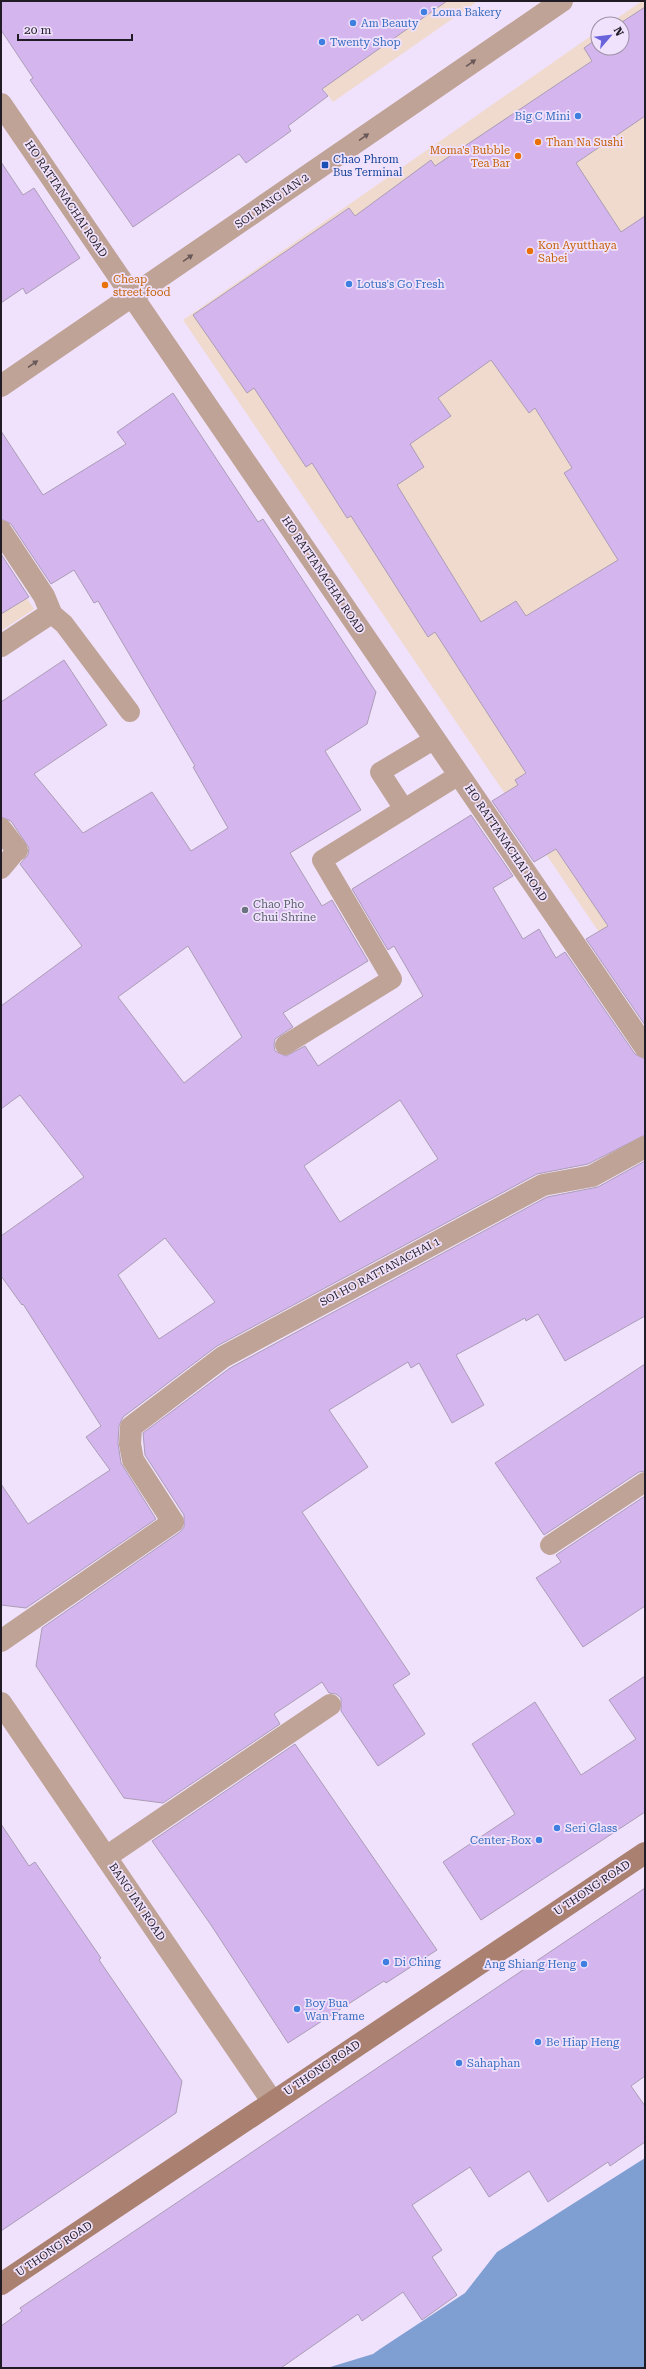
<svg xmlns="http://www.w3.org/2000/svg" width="646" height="2369" viewBox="0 0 646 2369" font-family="'Roboto Serif',serif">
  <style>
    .commercial { fill: #f0dace }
    .water { fill: #7f9fd2 }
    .building { fill: #d4b5ed; stroke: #ab9db6; fill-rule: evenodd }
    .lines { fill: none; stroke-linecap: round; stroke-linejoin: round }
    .lane { stroke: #c0a397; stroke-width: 20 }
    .street { stroke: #c0a397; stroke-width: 22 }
    .secondary { stroke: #aa8170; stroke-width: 22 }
    .oneway { fill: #685858 }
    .shop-dot { fill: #3f7fe0; stroke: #f0e2fd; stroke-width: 1.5 }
    .food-dot { fill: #e8710a; stroke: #f0e2fd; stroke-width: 1.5 }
    .transit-dot { fill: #1a4fb4; stroke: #f0e2fd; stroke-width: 1.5 }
    .worship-dot { fill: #6b7280; stroke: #f0e2fd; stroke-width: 1.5 }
    .labels { text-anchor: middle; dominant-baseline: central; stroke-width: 3.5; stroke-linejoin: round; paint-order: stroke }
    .shop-label { font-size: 11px; fill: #366cbe; stroke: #f0e2fd; text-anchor: start }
    .food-label { font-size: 11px; fill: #c56008; stroke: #f0e2fd; text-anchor: start }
    .transit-label { font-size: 11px; fill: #164399; stroke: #f0e2fd; text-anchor: start }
    .street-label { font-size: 11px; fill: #201b24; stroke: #f0e2fd }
    .worship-label { font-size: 11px; fill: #5b616d; stroke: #f0e2fd; text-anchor: start }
  </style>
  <rect width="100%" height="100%" fill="#f0e2fd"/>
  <g class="commercial">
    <polygon points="268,1 478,1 333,102 262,5"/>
    <polygon points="642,1 645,1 645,1000 183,320 598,31 598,48 622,48 622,24 609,24"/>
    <polygon points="1,560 34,609 1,631"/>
  </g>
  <polygon class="water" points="645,2158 645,2368 327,2368 373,2354 380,2349 465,2293 497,2252"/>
  <g class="building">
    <polygon points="1,1 447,1 322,89 328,96 288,126 291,131 246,163 239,154 133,227 30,80 33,78 1,30"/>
    <path d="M645 7V116L576 163 621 232 645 216V1025L586 939 608 926 556 849 534 862 492 801 518 785 515 780 526 773 435 632 428 637 351 516 347 518 312 463 306 467 254 388 247 393 193 315 349 208 355 216 431 160 435 166 592 61 584 48 598 38V48H622V24H619ZM491 360 529 413 535 408 572 468 564 473 618 560 526 616 516 601 481 622 397 485 424 467 410 444 451 416 438 398Z"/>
    <polygon points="1,162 23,195 34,188 80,258 26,294 23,288 1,303"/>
    <path d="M173 393 258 522 263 519 376 692 367 724 325 751 361 810 290 853 322 906 332 900 368 961 283 1013 293 1027 275 1039 274 1045 275 1051 286 1056 305 1046 318 1066 423 996 394 946 388 950 352 889 471 815 513 876 493 888 523 939 539 929 556 958 565 952 635 1054 645 1059V1135L588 1164 537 1174 217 1346 123 1417 119 1426 118 1443 121 1463 156 1519 26 1608 1 1605V1484L28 1524 110 1470 86 1437 101 1426 23 1304 22 1305 1 1276V1236L84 1177 20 1095 1 1109V1006L82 946 20 864 28 855 29 848 11 821 1 817V702L64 660 107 725 34 774 83 833 152 792 191 851 228 828 193 767 195 766 98 601 94 603 74 570 51 584 11 524 1 519V431L43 495 126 444 117 432ZM188 946 242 1037 184 1083 118 997ZM400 1100 438 1159 340 1222 304 1166ZM165 1238 215 1302 159 1339 118 1275Z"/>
    <polygon points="1,554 29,597 1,614"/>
    <polygon points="645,1161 645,1316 565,1361 538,1314 526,1321 525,1318 456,1355 484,1405 452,1423 419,1363 411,1368 408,1362 329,1410 368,1467 302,1512 410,1674 393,1685 425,1734 378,1766 341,1711 341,1698 336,1694 329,1693 322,1682 274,1714 280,1724 163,1803 124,1798 36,1666 42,1628 180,1532 184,1527 184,1515 145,1455 143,1433 230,1368 547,1197 598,1187"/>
    <polygon points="645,1364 645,1471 639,1472 544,1535 495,1463"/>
    <polygon points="645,1496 645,1606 583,1647 536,1578 561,1562 556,1555"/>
    <polygon points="645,1676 645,1812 481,1920 443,1862 515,1814 472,1744 535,1702 581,1775 636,1739 609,1700"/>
    <polygon points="295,1744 437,1950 386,1983 384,1981 288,2043 211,1925 152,1841"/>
    <polygon points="1,1824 29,1866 35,1862 101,1958 99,1960 182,2081 176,2113 1,2231"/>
    <polygon points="645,1888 645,2076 631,2086 645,2106 645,2142 610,2166 608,2162 548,2202 529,2171 489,2197 470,2167 412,2205 442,2250 432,2257 457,2295 422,2320 403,2292 362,2321 358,2314 281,2368 1,2368 1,2326 22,2311 20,2308"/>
  </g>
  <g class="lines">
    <g class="lane">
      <polyline points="51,613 64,624 130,712"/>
      <polyline points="404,809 380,772 435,739"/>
      <polyline points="1,869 17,850"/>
      <polyline points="285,1045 392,979 322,860 459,775"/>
      <polyline points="550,1545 645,1482"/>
    </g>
    <g class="street">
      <polyline points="1,104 645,1047"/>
      <polyline points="1,386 562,1"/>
      <polyline points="1,531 44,596 51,613 1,646"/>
      <polyline points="1,829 17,850"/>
      <polyline points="1,1641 173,1522 133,1460 130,1444 131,1427 223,1357 543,1185 592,1176 645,1147"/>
      <polyline points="1,1703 272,2101"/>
      <polyline points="106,1857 330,1705"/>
    </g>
    <polyline class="secondary" points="1,2284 645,1853"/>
  </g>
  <defs><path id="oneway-solid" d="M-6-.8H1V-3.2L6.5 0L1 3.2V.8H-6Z"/></defs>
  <g class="oneway">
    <use href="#oneway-solid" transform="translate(471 63) rotate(-35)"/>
    <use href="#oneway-solid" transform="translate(364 137) rotate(-35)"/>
    <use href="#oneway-solid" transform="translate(188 258) rotate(-35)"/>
    <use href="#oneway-solid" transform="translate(33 364) rotate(-34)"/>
  </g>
  <g class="shop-dot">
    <circle cx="424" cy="12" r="4"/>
    <circle cx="353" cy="23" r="4"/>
    <circle cx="322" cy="42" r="4"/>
    <circle cx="578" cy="116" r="4"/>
    <circle cx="349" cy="284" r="4"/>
    <circle cx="557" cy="1828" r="4"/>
    <circle cx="539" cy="1840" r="4"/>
    <circle cx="386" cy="1962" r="4"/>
    <circle cx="584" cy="1964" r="4"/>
    <circle cx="297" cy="2009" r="4"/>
    <circle cx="538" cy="2042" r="4"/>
    <circle cx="459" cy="2063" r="4"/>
  </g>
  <g class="food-dot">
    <circle cx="538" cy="142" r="4"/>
    <circle cx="518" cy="156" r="4"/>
    <circle cx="530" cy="251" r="4"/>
    <circle cx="105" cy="285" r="4"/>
  </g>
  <rect class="transit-dot" x="321" y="161" width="8" height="8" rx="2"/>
  <circle class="worship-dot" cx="245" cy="910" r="4"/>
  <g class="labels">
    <g class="shop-label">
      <text x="432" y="12">Loma Bakery</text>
      <text x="361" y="23">Am Beauty</text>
      <text x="330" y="42">Twenty Shop</text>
      <text x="570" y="116" text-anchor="end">Big C Mini</text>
      <text x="357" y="284">Lotus's Go Fresh</text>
      <text x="565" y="1828">Seri Glass</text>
      <text x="531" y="1840" text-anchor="end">Center-Box</text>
      <text x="394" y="1962">Di Ching</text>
      <text x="576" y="1964" text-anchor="end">Ang Shiang Heng</text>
      <text x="305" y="2003">Boy Bua<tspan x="305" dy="13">Wan Frame</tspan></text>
      <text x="546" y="2042">Be Hiap Heng</text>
      <text x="467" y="2063">Sahaphan</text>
    </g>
    <g class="food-label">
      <text x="546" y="142">Than Na Sushi</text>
      <text x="510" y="150" text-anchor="end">Moma's Bubble<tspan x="510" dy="13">Tea Bar</tspan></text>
      <text x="538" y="245">Kon Ayutthaya<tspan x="538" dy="13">Sabei</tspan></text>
      <text x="113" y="279">Cheap<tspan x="113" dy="13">street food</tspan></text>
    </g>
    <g class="transit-label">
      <text x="333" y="159">Chao Phrom<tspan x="333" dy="13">Bus Terminal</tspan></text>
    </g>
    <g class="street-label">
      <text transform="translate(66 199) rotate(56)">HO RATTANACHAI ROAD</text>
      <text transform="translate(272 201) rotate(-35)">SOI BANG IAN 2</text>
      <text transform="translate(323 575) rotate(56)">HO RATTANACHAI ROAD</text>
      <text transform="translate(506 843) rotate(56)">HO RATTANACHAI ROAD</text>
      <text transform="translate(380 1272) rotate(-28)">SOI HO RATTANACHAI 1</text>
      <text transform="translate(592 1888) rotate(-34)">U THONG ROAD</text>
      <text transform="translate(137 1902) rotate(56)">BANG IAN ROAD</text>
      <text transform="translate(322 2068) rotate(-34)">U THONG ROAD</text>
      <text transform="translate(54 2249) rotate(-34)">U THONG ROAD</text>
    </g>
    <g class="worship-label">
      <text x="253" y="904">Chao Pho<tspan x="253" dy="13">Chui Shrine</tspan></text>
    </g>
  </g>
  <rect width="646" height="2369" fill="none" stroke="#201b24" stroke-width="4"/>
  <g transform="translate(610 36) rotate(62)"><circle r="19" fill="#f0e2fd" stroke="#9d92a6"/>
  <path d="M0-3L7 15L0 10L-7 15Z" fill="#6862db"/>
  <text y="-6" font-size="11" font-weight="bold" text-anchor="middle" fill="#201b24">N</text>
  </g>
  <path d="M18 34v6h114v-6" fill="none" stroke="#201b24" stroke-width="2"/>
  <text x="24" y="34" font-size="12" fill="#201b24" stroke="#f0e2fd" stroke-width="3" paint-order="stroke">20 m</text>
</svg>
